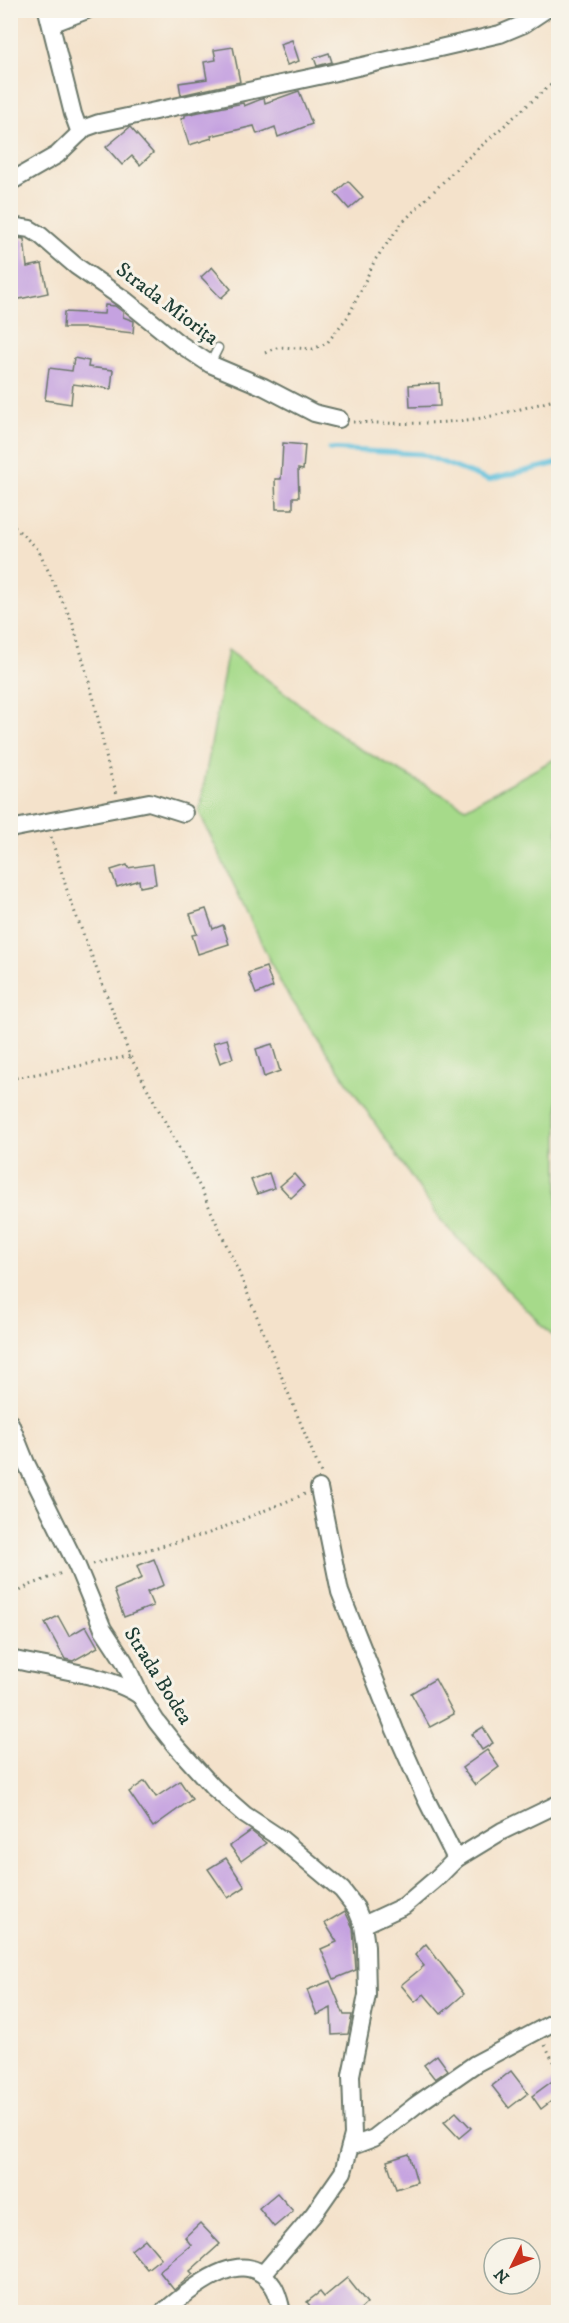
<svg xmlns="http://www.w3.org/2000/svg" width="569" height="2323" viewBox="0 0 569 2323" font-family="'IM FELL DW Pica',serif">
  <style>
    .green { fill: #a6da8a; stroke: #628c5f; stroke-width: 1.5 }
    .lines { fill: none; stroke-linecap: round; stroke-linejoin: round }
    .stream { stroke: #5dbfdc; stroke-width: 5 }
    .building { fill: #c5a2e0 }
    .service-casing { stroke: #6a7769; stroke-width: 11 }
    .minor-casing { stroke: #6a7769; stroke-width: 20 }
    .path { stroke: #6a7769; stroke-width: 3; stroke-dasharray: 1.5 4.5; stroke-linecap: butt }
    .service { stroke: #fff; stroke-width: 8 }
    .minor { stroke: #fff; stroke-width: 16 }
    .labels { text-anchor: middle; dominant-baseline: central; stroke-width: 6; stroke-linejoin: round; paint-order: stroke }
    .street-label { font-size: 21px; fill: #1f3d34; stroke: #f7f3e8 }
  </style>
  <rect width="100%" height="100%" fill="#f7f3e8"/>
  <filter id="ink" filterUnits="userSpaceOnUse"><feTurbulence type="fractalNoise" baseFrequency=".0167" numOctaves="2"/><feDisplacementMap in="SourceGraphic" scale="12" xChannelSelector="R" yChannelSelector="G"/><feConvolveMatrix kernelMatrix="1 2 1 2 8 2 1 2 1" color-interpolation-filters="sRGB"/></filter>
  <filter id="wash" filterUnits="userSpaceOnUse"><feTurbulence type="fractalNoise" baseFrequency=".008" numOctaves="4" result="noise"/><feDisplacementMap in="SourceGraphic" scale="24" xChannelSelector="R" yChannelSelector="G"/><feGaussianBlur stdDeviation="1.35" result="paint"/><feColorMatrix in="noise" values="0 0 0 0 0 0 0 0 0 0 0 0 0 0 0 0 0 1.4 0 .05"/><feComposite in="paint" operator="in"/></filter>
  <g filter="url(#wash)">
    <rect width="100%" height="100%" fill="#f4e2cb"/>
    <polygon class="green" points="228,650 355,746 466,808 558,757 558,1342 442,1222 282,986 199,812"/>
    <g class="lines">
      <polyline class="stream" points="329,449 421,454 488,480 558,463"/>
    </g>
    <g id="blocks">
      <g class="building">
        <polygon points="292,40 299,61 287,65 280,44"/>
        <polygon points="233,47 240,82 181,95 179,83 207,79 204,62 216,60 214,50"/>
        <polygon points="329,53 332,62 317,66 314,58"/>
        <polygon points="299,91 312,124 278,137 275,127 257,134 254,126 211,136 212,138 189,145 181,119 185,117 185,115 243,103 244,106 264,98 265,103"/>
        <polygon points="130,127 153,153 140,165 132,156 122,165 106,147"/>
        <polygon points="348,181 363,197 349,209 335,193"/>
        <polygon points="10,237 24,239 27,267 42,264 48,293 10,301"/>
        <polygon points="212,267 231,289 221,298 201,277"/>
        <polygon points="105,305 115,306 123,312 123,317 134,321 133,333 87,328 63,328 64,312 104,314"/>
        <polygon points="74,358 89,361 88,367 113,370 111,389 73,384 71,404 45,400 49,368 72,371"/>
        <polygon points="439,383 440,406 410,407 409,385"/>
        <polygon points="283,443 305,445 303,470 298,469 299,497 293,497 293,509 276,509 275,479 281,479"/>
        <polygon points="153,864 156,884 140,887 139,880 117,887 111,870 127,865 128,868"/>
        <polygon points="206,909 213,929 223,925 229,944 198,954 192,935 197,934 190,914"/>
        <polygon points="266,967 273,987 256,994 248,973"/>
        <polygon points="227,1039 233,1058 220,1063 213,1043"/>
        <polygon points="272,1044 280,1071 264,1077 256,1049"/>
        <polygon points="269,1173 274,1188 257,1194 251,1180"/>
        <polygon points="294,1174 304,1186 291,1198 280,1186"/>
        <polygon points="154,1559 164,1585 147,1592 153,1606 124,1617 114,1590 142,1578 137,1566"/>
        <polygon points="58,1616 69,1636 86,1626 98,1647 73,1661 65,1659 45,1623"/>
        <polygon points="435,1679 454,1714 430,1727 411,1693"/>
        <polygon points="483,1727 493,1743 482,1750 472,1734"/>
        <polygon points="487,1750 499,1767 475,1785 462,1768"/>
        <polygon points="145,1781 156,1797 180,1781 192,1799 153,1827 129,1792"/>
        <polygon points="251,1831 266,1843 241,1861 230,1846"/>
        <polygon points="226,1858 245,1887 228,1898 208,1869"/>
        <polygon points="345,1911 353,1928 356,1970 334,1979 321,1949 337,1942 325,1923"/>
        <polygon points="426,1944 464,1994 441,2014 424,1994 415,2002 401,1985 424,1966 415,1955"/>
        <polygon points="330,1981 344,2015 352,2015 348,2034 332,2035 331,2008 317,2015 307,1990"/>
        <polygon points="437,2055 448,2070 435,2079 424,2065"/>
        <polygon points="511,2071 528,2093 509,2108 492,2086"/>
        <polygon points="558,2077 558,2096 541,2109 532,2096"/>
        <polygon points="456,2112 471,2128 459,2138 444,2122"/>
        <polygon points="409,2154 417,2182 396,2189 387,2161"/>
        <polygon points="277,2193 293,2211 274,2227 259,2208"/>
        <polygon points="200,2223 220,2244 190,2271 193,2274 174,2290 159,2271 191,2245 185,2237"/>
        <polygon points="145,2239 161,2258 147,2269 131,2250"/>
        <polygon points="347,2278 367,2303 356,2313 315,2313 307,2302 320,2292 324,2297"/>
      </g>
    </g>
  </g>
  <g filter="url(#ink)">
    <use href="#blocks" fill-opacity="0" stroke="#6a7769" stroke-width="1.5"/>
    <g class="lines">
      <defs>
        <polyline id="service" points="210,364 218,348"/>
        <g id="minor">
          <polyline points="47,10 73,114 80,133"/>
          <polyline points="51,24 87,10"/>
          <polyline points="10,182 57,155 85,128 99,123 323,75 500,34 524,24 545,10"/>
          <polyline points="10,226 30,229 40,235 76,266 125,300 177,342 210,364 264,387 314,413 339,419"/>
          <polyline points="10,829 149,802 184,813"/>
          <polyline points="10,1423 26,1463 77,1566 103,1629 124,1661 141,1697 156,1721 175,1745 213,1787 245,1815 280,1838 342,1890 356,1908 363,1925 366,1946 367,1995 351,2075 353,2135 343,2172 313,2215 263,2274"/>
          <polyline points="319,1488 340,1592 395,1730 425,1797 456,1859"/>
          <path d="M10 1659C45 1667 114 1676 140 1696"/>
          <polyline points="363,1925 404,1906 438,1877 456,1859 502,1831 558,1804"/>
          <polyline points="350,2147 374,2138 416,2105 475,2064 558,2020"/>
          <path d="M163 2312C191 2290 244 2241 273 2286 278 2293 280 2304 282 2312"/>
        </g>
      </defs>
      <use href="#service" class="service-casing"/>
      <use href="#minor" class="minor-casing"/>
      <g class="path">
        <polyline points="265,353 279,347 313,349 327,343 349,315 375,260 402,223 461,164 558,78"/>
        <path d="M353 422C396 424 443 425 487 417 511 412 535 405 558 399"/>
        <polyline points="10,523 38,549 73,624 94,700 109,770 117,794"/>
        <polyline points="51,837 69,897 130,1056 202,1191 240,1275 321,1473"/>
        <polyline points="10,1079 130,1056"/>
        <polyline points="93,1564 207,1534 305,1494"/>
        <polyline points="10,1597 28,1586 64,1572"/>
        <polyline points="545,2045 558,2070"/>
      </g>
      <use href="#service" class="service"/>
      <use href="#minor" class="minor"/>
    </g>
  </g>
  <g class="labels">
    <g class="street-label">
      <text transform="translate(167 304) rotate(37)">Strada Miorița</text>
      <text transform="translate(158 1676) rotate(58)">Strada Bodea</text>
    </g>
  </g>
  <rect width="569" height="2323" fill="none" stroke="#f7f3e8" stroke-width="36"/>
  <g transform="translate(512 2266) rotate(227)"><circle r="28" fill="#f7f3e8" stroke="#a1aaa0" stroke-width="1.5"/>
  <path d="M0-4.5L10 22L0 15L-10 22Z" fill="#c8321e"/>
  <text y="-9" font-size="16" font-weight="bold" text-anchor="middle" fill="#1f3d34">N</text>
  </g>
</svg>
